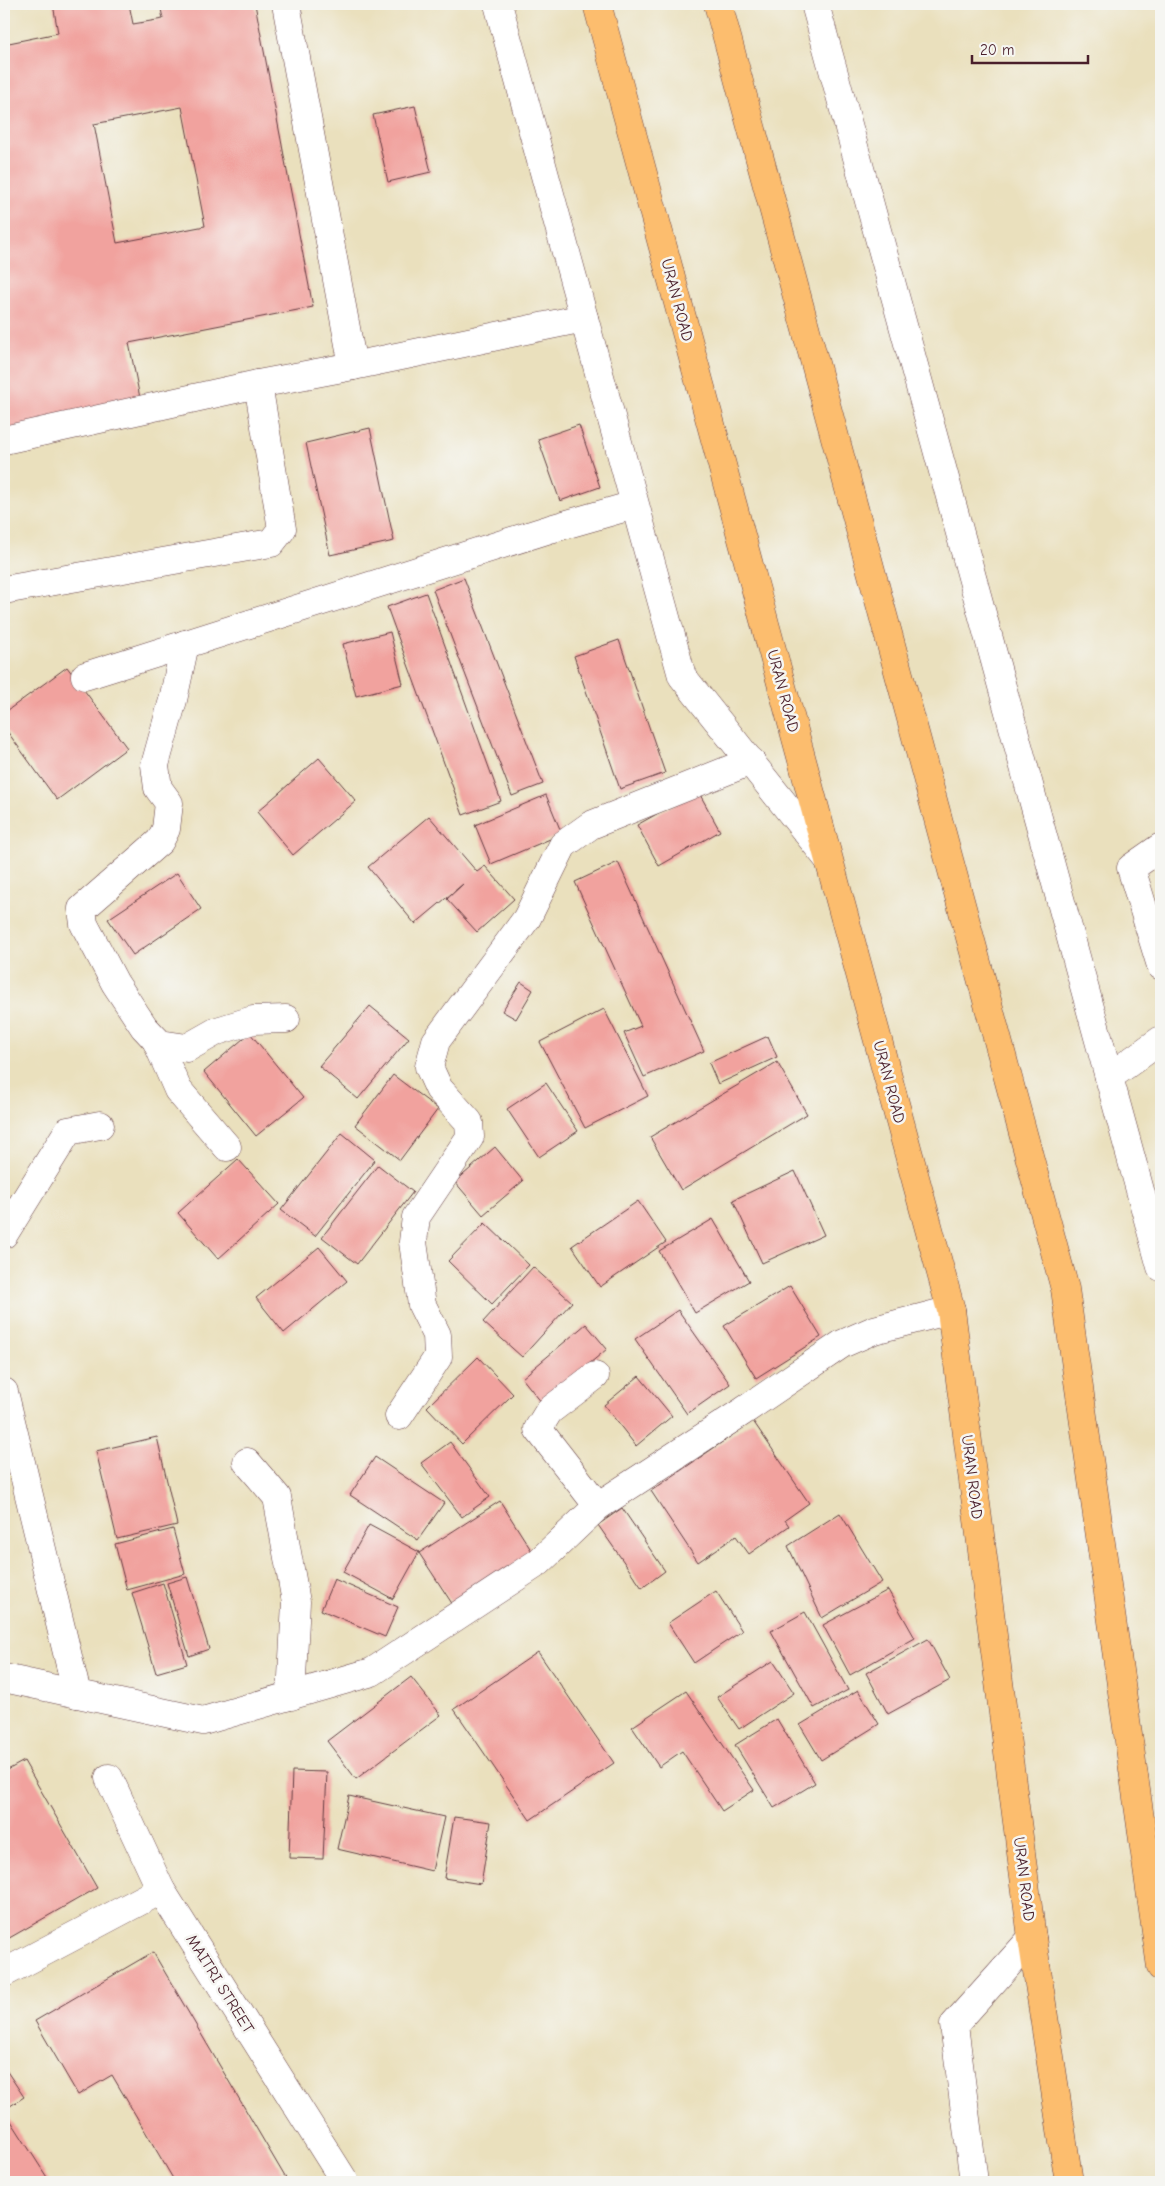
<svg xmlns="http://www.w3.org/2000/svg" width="1165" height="2186" viewBox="0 0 1165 2186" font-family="'Comic Neue',sans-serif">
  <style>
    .building { fill: #f1a29e; fill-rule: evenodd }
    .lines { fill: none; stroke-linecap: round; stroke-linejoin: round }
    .minor-casing { stroke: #623c41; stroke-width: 29 }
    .highway-casing { stroke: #623c41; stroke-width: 29 }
    .minor { stroke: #fff; stroke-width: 28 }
    .highway { stroke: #fcbd6e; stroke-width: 28 }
    .labels { text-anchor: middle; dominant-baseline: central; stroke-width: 5; stroke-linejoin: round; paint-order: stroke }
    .street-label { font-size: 16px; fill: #4a1f2b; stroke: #f6f6f2 }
  </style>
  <rect width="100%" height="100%" fill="#f6f6f2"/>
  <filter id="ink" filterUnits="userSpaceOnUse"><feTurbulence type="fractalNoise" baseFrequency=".02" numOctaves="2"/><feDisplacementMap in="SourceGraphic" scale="10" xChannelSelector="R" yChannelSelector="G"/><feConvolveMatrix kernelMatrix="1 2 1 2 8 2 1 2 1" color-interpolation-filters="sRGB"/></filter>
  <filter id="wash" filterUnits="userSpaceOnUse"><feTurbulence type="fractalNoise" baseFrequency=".0096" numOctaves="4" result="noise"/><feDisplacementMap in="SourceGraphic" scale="20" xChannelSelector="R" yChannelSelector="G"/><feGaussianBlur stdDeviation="1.12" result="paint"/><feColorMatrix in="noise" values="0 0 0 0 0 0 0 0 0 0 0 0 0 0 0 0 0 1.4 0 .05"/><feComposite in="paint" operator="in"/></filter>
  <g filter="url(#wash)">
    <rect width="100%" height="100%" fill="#eae0bd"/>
    <g id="blocks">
      <g class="building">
        <path d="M53 4H129L133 24 163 19 160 4H255L313 307 129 343 141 403 4 431V44L58 33ZM182 107 205 226 117 243 94 124Z"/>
        <polygon points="415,106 431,172 388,182 373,115"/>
        <polygon points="579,425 600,487 560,501 538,439"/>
        <polygon points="370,428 394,541 330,555 306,443"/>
        <polygon points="464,578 543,784 512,796 433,590"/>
        <polygon points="426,593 501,801 463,815 387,607"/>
        <polygon points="390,632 403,684 356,696 343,644"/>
        <polygon points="619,640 665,773 620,789 574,656"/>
        <polygon points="67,667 127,748 57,800 4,727 4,713"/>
        <polygon points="319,758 356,801 293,855 257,812"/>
        <polygon points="698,791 720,831 659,866 637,825"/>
        <polygon points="546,795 562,834 491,864 475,825"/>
        <polygon points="429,816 477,872 485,866 514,899 477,932 447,899 463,884 415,924 368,867"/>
        <polygon points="618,862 704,1051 644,1077 624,1033 641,1026 575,882"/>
        <polygon points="177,873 201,909 133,955 108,919"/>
        <polygon points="521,982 533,990 516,1019 502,1011"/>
        <polygon points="370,1006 409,1038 358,1099 319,1066"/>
        <polygon points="604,1009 648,1096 585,1128 540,1042"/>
        <polygon points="250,1033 303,1098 256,1136 204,1072"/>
        <polygon points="768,1036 777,1057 718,1084 709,1063"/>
        <polygon points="777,1062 807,1114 681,1190 650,1137"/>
        <polygon points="393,1075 438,1109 400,1160 355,1125"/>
        <polygon points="546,1083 578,1131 539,1157 507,1109"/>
        <polygon points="342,1133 375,1160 315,1236 281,1210"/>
        <polygon points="495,1147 523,1181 483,1215 455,1182"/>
        <polygon points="238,1159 279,1204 218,1259 178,1213"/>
        <polygon points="378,1165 413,1192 357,1264 322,1237"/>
        <polygon points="795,1171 824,1235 762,1263 733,1200"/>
        <polygon points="638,1201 666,1242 600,1287 572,1246"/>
        <polygon points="713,1219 749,1281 695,1313 659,1251"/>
        <polygon points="485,1223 529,1265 492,1304 448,1261"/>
        <polygon points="319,1247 347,1281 284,1333 256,1298"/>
        <polygon points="533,1267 572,1302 522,1357 483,1322"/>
        <polygon points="790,1286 821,1337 756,1378 724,1326"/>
        <polygon points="678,1310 730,1384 687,1414 635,1339"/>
        <polygon points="586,1324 607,1349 542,1403 522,1378"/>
        <polygon points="478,1357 513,1394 462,1444 427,1407"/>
        <polygon points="639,1376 672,1416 636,1446 604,1405"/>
        <polygon points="753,1421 809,1503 785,1520 789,1526 749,1554 736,1536 698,1562 651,1491"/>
        <polygon points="157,1437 177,1525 117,1539 96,1451"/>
        <polygon points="450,1442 490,1497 462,1517 421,1463"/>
        <polygon points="375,1457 444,1503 418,1540 350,1495"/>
        <polygon points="500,1501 533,1553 453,1605 419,1553"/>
        <polygon points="622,1508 665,1571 642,1588 598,1525"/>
        <polygon points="840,1513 882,1582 822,1618 788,1546"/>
        <polygon points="369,1525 419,1552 393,1599 343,1572"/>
        <polygon points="173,1529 185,1574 127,1590 115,1544"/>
        <polygon points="187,1577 209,1649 189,1656 167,1583"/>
        <polygon points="334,1579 398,1607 385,1637 321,1610"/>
        <polygon points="163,1583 187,1664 156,1673 132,1593"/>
        <polygon points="888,1590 915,1638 850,1675 823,1625"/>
        <polygon points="716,1591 742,1631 694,1663 668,1623"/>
        <polygon points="805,1612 848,1690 814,1708 771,1631"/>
        <polygon points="928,1639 950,1680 888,1714 866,1673"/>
        <polygon points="538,1652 614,1763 530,1820 454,1709"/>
        <polygon points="773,1661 794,1693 739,1729 717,1697"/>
        <polygon points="411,1677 441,1715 356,1779 327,1741"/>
        <polygon points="858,1690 879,1724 821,1760 800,1725"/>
        <polygon points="686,1691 754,1790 722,1811 682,1751 659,1767 632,1727"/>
        <polygon points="777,1719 815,1783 774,1808 735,1745"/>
        <polygon points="24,1761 97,1888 4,1941 4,1848 6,1847 4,1843 4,1772"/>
        <polygon points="292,1771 327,1772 323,1859 289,1858"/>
        <polygon points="349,1796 444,1817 432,1871 337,1849"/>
        <polygon points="454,1817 491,1822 481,1884 444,1878"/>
        <polygon points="153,1952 288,2182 175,2182 112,2075 78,2095 35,2021"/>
        <polygon points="4,2067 24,2097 4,2110"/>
        <polygon points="4,2110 50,2182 4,2182"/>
      </g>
    </g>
  </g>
  <g filter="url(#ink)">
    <use href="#blocks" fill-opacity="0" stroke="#623c41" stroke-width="1"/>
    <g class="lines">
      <defs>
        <g id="minor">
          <polyline points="498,4 682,676 828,859"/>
          <polyline points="815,4 1161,1267"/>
          <polyline points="353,366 584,318"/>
          <polyline points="4,440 258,384 353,366 286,4"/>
          <polyline points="4,590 271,543 282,529 258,384"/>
          <polyline points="185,644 173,700 155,765 158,788 169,803 166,829 160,841 82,909 84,924 115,983 144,1027 160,1044 187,1048 217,1031 253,1020 286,1019"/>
          <polyline points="85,676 550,529 634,505"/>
          <polyline points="1161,847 1131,868 1161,966"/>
          <polyline points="156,1040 178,1090 227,1147"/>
          <polyline points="1109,1077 1161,1040"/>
          <polyline points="4,1234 68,1131 100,1125"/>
          <polyline points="595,1376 549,1411 538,1429 598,1506"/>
          <polyline points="4,1392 77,1694"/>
          <polyline points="399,1416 438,1357 437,1335 422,1305 413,1242 416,1217 470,1137 469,1122 439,1089 429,1067 436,1041 527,918 563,845 591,825 751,761"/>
          <polyline points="247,1462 277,1497 296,1602 291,1696"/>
          <polyline points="4,1678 203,1721 372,1672 539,1562 598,1506 742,1412 842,1344 874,1330 951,1310"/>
          <polyline points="109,1778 161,1890 345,2182"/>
          <polyline points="4,1973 161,1890"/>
          <polyline points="974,2182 954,2025 1032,1938"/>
        </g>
        <g id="highway">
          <polyline points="597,4 951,1310 1032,1938 1069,2182"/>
          <polyline points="718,4 1065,1289 1161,1967"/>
        </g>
      </defs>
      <use href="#minor" class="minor-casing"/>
      <use href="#highway" class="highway-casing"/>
      <use href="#minor" class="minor"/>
      <use href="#highway" class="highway"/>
    </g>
  </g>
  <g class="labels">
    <g class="street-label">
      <text transform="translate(677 300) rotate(75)">URAN ROAD</text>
      <text transform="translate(783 691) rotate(75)">URAN ROAD</text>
      <text transform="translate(889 1082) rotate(75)">URAN ROAD</text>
      <text transform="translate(972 1477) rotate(83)">URAN ROAD</text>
      <text transform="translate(1024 1879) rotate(83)">URAN ROAD</text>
      <text transform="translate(220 1984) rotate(58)">MAITRI STREET</text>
    </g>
  </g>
  <rect width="1165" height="2186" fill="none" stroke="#f6f6f2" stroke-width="20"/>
  <path d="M972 55v8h116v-8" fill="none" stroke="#4a1f2b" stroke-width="2.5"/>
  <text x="980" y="55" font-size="15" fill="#4a1f2b" stroke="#f6f6f2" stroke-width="4" paint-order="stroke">20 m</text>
</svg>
